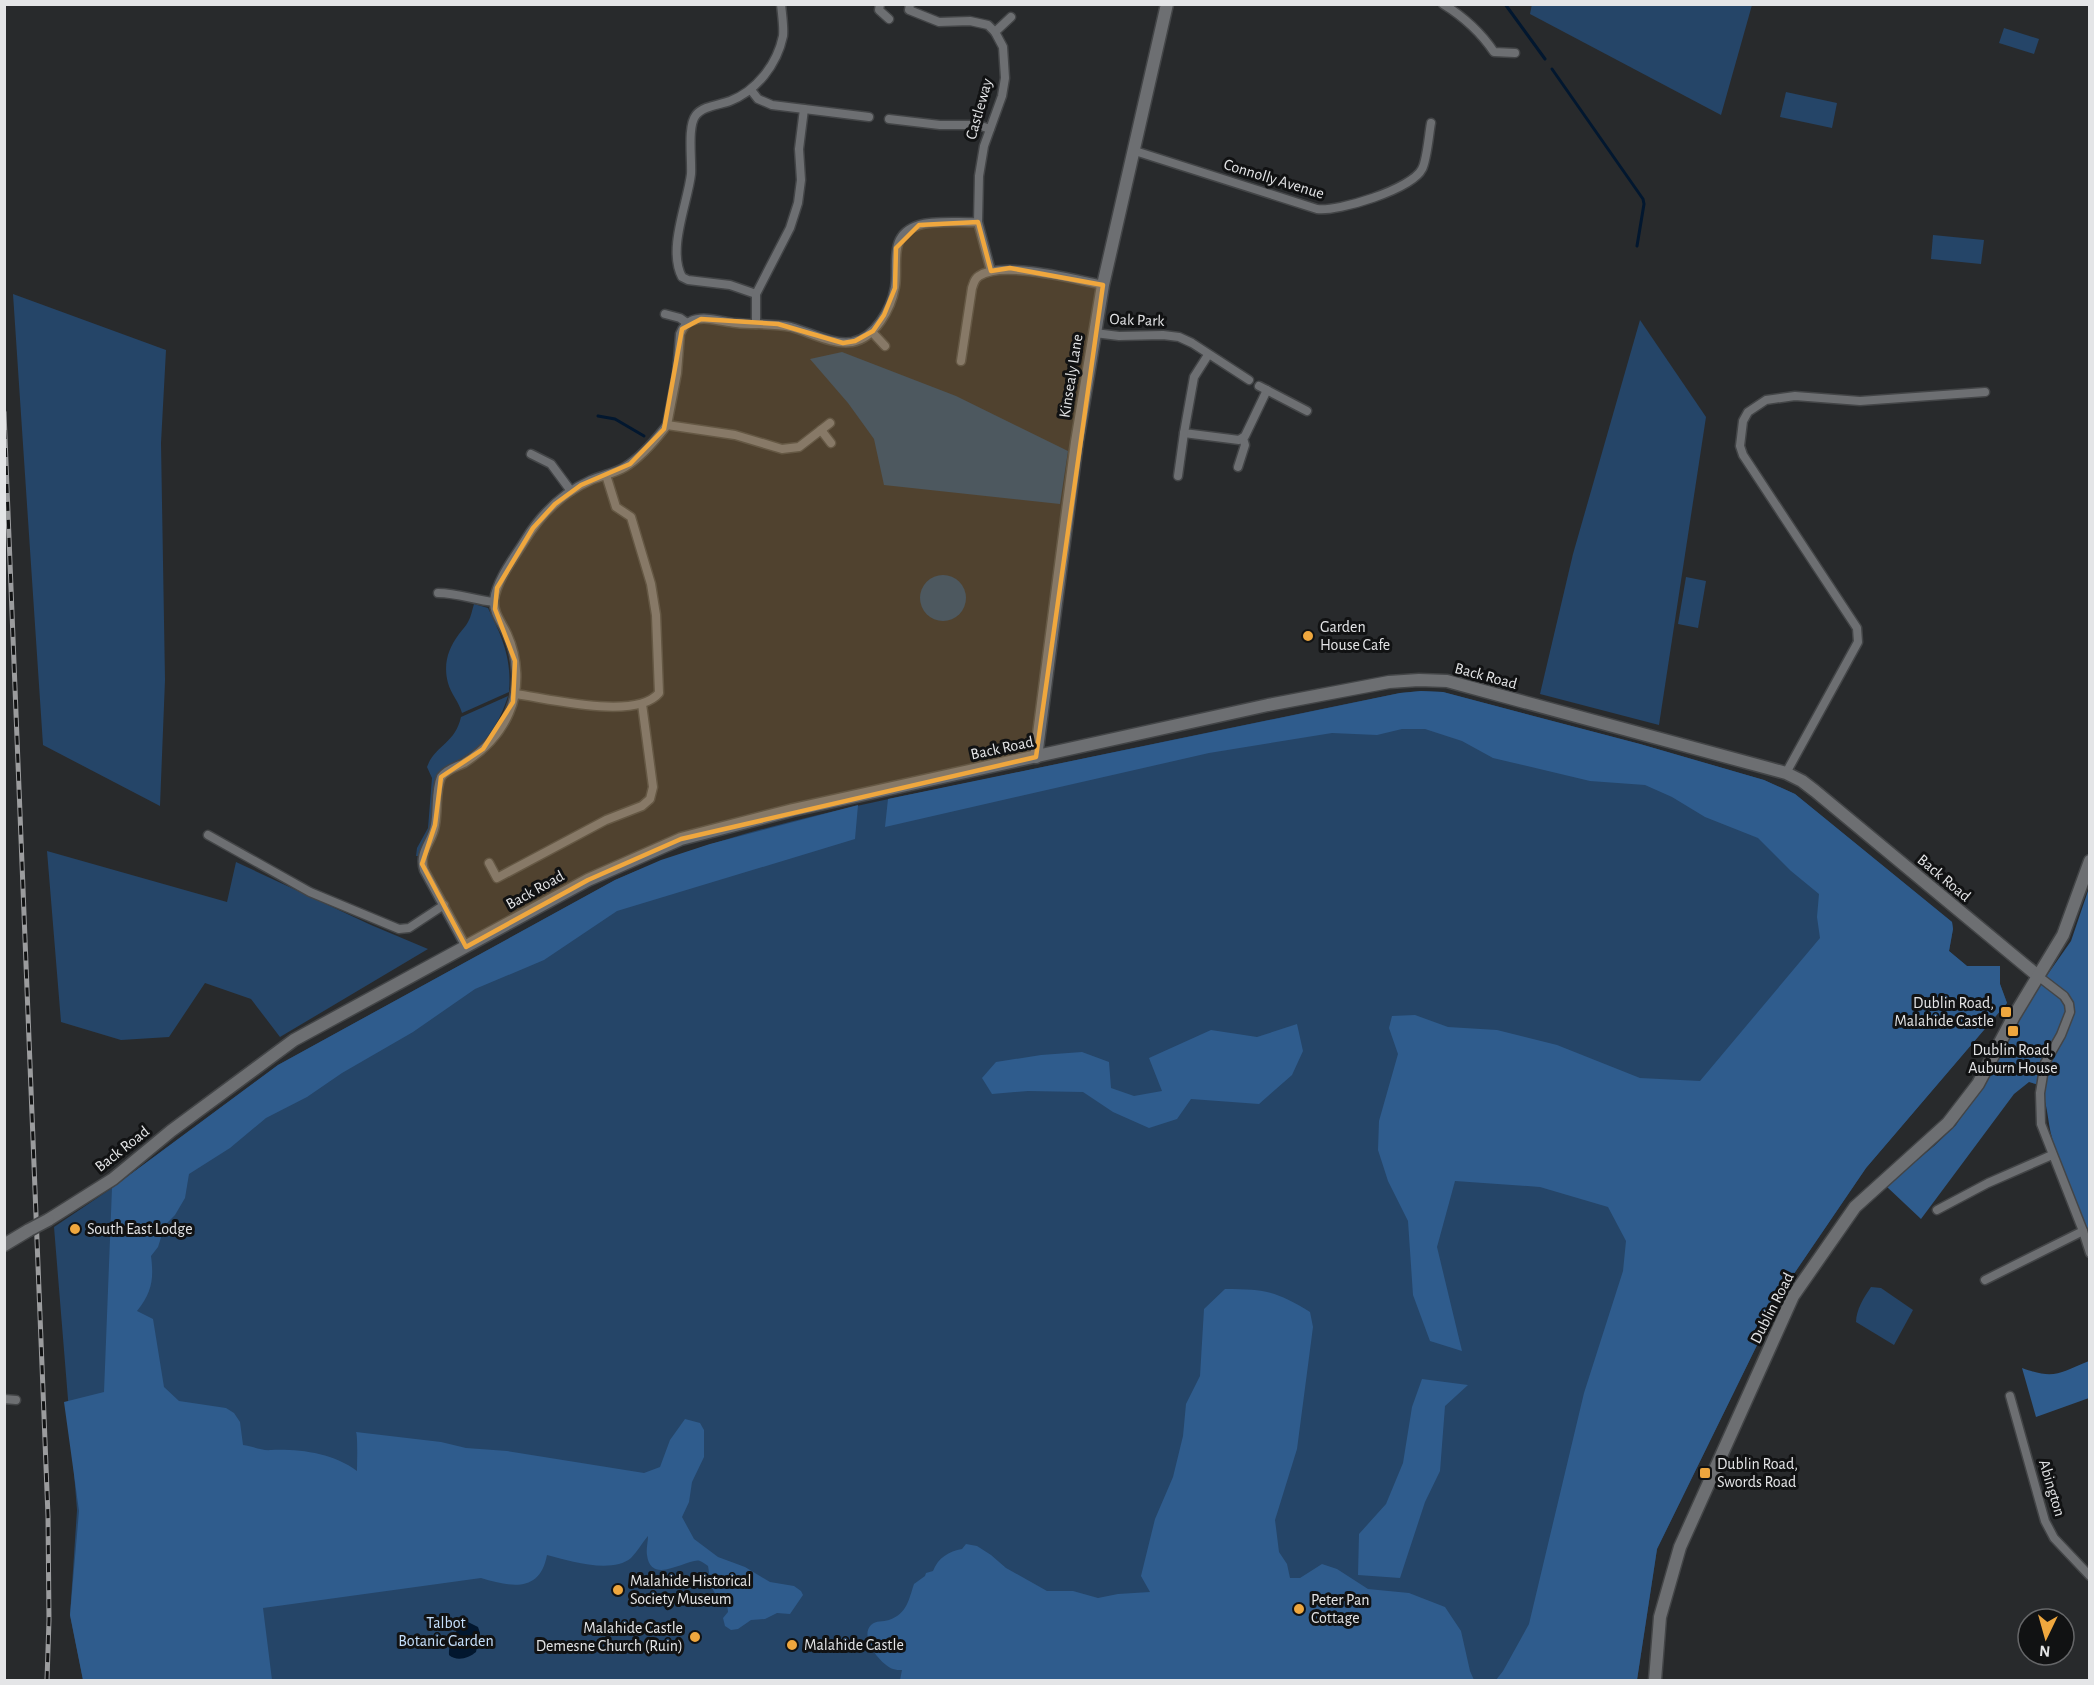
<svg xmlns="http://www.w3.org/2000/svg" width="2094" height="1685" viewBox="0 0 2094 1685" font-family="'Alegreya Sans',sans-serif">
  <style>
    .green { fill: #254568 }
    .forest { fill: #2f5c8d }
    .water { fill: #02172f }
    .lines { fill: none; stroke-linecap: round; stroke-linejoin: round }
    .stream { stroke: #02172f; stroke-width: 3 }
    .street-casing { stroke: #434547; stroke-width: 11 }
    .secondary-casing { stroke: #434547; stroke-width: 15 }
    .street { stroke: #6d6f72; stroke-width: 8 }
    .secondary { stroke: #6d6f72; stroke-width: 12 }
    .rail-casing { stroke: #9b9c9e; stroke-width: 5 }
    .rail { stroke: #111213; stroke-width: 3; stroke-dasharray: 9; stroke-linecap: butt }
    .secondary-bridge-casing { stroke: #434547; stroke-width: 15; stroke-linecap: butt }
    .secondary-bridge { stroke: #6d6f72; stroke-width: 12 }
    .marked { fill: #efa73e; fill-opacity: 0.2; stroke: #efa73e; stroke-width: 4.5; stroke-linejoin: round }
    .poi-dot { fill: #efa73e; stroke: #111213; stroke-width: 2 }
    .labels { text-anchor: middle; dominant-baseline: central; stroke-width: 6; stroke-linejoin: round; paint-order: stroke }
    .street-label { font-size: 16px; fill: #e4e5e7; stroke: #111213 }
    .poi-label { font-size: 16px; fill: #e4e5e7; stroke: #111213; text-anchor: start }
    .park-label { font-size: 16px; fill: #c6e0fd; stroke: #111213 }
  </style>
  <rect width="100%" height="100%" fill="#282a2c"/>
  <g class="green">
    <polygon points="1532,4 1752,4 1752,5 1721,115 1530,14"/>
    <polygon points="2004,28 2039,39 2034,54 1999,43"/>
    <polygon points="1786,92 1837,103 1832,128 1780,117"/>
    <polygon points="1933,235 1984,240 1981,264 1931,259"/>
    <polygon points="13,294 166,350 161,443 165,680 160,806 43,745"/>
    <polygon points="1640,320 1706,417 1659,725 1540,694 1573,554"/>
    <polygon points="842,352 956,396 1068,451 1060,504 884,485 874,439 848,403 810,359"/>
    <circle cx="943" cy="598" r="23"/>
    <polygon points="1686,577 1706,581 1698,628 1678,624"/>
    <path d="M474 604 488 608C502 637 512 658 509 692L462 713C459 702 451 694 448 683 443 664 448 649 459 634 462 630 466 626 468 622 471 617 472 610 474 604Z"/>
    <path d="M1421 691 1443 692 1640 744 1764 780 1795 794 1952 922 1953 929 1949 951 1967 966H2000V984L2007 1003 1866 1168 1787 1284 1657 1549 1637 1680H83L70 1615 77 1510 54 1227 112 1188 278 1065 615 880C734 828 864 804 991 778 1127 749 1264 721 1400 693Z"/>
    <path d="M508 696C500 721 488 743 464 757 454 763 444 766 437 776L431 826 418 856H416L417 848 428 828 432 778 427 767C435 745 455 744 461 717Z"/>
    <polygon points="47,851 227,902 236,862 371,925 428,949 280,1037 251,999 205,983 169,1037 121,1040 61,1022"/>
    <path d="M1871 1287 1881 1288 1913 1310 1894 1345 1856 1322C1856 1310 1864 1297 1871 1287Z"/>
  </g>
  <g class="forest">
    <polygon points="1421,691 1443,692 1640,744 1764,780 1795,794 1952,922 1953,929 1949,951 1967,966 2000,966 2000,984 2007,1003 1866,1168 1787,1284 1657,1549 1637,1680 1496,1680 1503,1671 1529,1624 1584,1393 1623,1271 1626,1241 1608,1207 1540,1187 1455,1181 1437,1247 1462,1351 1430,1341 1413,1295 1408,1221 1388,1181 1378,1150 1379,1121 1398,1054 1389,1028 1392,1016 1415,1015 1448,1027 1497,1030 1557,1045 1640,1078 1700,1081 1820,938 1817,917 1819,894 1791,871 1758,838 1705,817 1672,797 1645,785 1590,781 1493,758 1462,741 1425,729 1402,729 1377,735 1332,733 1209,753 885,827 888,799 1400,693"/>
    <path d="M858 805 855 839 617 911 544 960 475 989 413 1032 342 1073 307 1097 266 1118 230 1148 189 1174 185 1198 175 1215 165 1225 158 1247 151 1256C154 1279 152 1292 137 1311L153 1319 164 1387 179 1401 226 1408 234 1413 240 1422 243 1445C252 1446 262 1451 271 1450 300 1449 333 1453 357 1471 357 1465 358 1436 356 1432L441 1442 466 1448 507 1451 644 1473 660 1467 670 1440 685 1419 700 1423 704 1430V1457L692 1482 689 1502 682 1517 694 1539 718 1557 745 1567 770 1582 794 1586 801 1591 803 1595 790 1614 777 1613 765 1619 751 1620 738 1629 731 1630 725 1626 723 1618 728 1612 727 1603C710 1594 711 1584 708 1566 705 1564 703 1562 700 1561 689 1557 651 1587 647 1555 646 1549 648 1542 648 1536 642 1543 637 1552 631 1558 612 1574 569 1561 547 1555 540 1593 511 1587 481 1578L263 1608 272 1680H83L70 1615 79 1511 64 1402 104 1392 112 1188 278 1065 615 880 661 860 710 844Z"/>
    <path d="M2089 888V1238C2076 1206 2060 1172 2052 1138 2047 1120 2048 1102 2039 1085L2029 1082 2014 1094 1921 1219 1886 1186 1934 1146 1956 1125 2036 991 2071 941Z"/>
    <polygon points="1297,1024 1303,1051 1292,1075 1259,1104 1191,1099 1177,1119 1149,1128 1113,1112 1083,1092 1028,1091 992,1094 982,1078 996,1062 1041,1055 1082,1052 1109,1062 1111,1088 1134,1096 1162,1091 1149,1058 1211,1030 1257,1037"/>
    <path d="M1225 1289C1264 1289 1276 1291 1310 1312L1313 1327 1297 1449 1275 1520 1279 1552 1287 1564 1290 1578H1300L1322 1564 1337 1569 1368 1589 1409 1593 1445 1607 1461 1631 1470 1671 1474 1680H900L902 1670C899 1670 896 1670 893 1669 880 1664 859 1637 871 1625 876 1620 883 1622 889 1620 907 1614 909 1599 914 1584L925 1576 926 1573 933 1571C938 1558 949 1551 962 1549L966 1544 977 1546 991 1555 1006 1568 1047 1591H1073L1098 1598 1118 1594 1150 1592 1141 1576 1155 1519 1173 1477 1183 1436 1186 1404 1200 1376 1204 1309Z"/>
    <path d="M2089 1361V1398L2036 1417 2022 1368C2055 1380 2059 1373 2089 1361Z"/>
    <polygon points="1422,1379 1468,1385 1445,1406 1440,1471 1425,1502 1400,1578 1358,1575 1359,1534 1386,1504 1403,1463 1412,1407"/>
  </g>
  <path class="water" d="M468 1622 478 1627 480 1633 476 1652C469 1658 457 1662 449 1655 448 1642 456 1627 468 1622Z"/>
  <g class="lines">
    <g class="stream">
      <polyline points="1505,4 1545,59"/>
      <polyline points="1552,69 1643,199 1644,204 1637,246"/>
      <polyline points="598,416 615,419 644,436"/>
    </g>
    <defs>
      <g id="street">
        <polyline points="880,4 879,10 889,19"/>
        <polyline points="910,4 909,10 939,22 970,21 988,25 995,32 1003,47 1005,78 1002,96 984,146 979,176 978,222 991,271"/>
        <path d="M1443 4C1464 17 1480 31 1494 52L1515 53"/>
        <polyline points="995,32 1011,17"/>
        <polyline points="751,90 758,99 772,105 869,117"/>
        <polyline points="889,119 940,125 978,125 990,129"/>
        <path d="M1135 151 1317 209C1338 212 1412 189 1422 169 1427 160 1429 133 1431 123"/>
        <path d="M756 294 730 285 688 280 682 277C667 249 688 202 691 174 692 159 687 126 696 115 703 106 719 105 730 101 756 91 777 65 783 36 784 27 782 15 781 4"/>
        <polyline points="665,314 680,318 687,323"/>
        <polyline points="756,324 756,294 790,228 798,203 801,180 799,149 804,109"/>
        <polyline points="872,332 885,346"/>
        <polyline points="1095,333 1119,336 1163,335 1179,337 1192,343 1249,380"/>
        <polyline points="1208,355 1194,377 1184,433 1239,440 1245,436 1267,390"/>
        <path d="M961 361 972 288C974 283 974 279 979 276 1002 260 1075 279 1103 285"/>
        <polyline points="1259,386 1307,411"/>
        <polyline points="667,425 735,435 782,449 799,447 830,423"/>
        <polyline points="821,430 831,443"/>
        <polyline points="531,454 551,464 571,491"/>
        <polyline points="1238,467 1245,445 1243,438"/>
        <polyline points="1178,476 1184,433"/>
        <path d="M438 593C458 593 474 600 494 602"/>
        <path d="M515 694C547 698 636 721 659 693L656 615 651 584 631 517 616 507 606 475"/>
        <polyline points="1786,773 1858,642 1857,628 1743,455 1740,446 1743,421 1748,412 1766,400 1795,396 1860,401 1985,392"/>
        <polyline points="208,835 310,892 399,929 409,928 444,905"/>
        <polyline points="489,863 497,878 606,820 642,806 650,799 653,787 642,704"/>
        <path d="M466 947 424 870C418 852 433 841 435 825 438 809 435 792 441 777 447 769 456 767 464 763 483 751 500 734 509 713 520 688 518 658 507 634 502 623 493 613 494 600 497 579 514 558 525 540 541 514 564 492 591 480 603 475 615 473 625 467 641 457 653 443 664 429L667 425 677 373 680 334C682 329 685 323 691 321 704 315 723 322 736 323 755 325 773 323 791 327 810 332 832 345 852 342 875 338 891 309 895 287 899 264 887 235 919 225 935 220 961 223 978 222"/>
        <polyline points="2038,976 2064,996 2069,1004 2070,1012 2061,1035 2045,1063 2040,1093 2041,1124 2083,1231 2090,1253"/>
        <polyline points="1937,1210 1988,1183 2052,1155"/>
        <polyline points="1985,1280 2083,1231"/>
        <polyline points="2010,1396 2045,1521 2054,1538 2090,1576"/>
        <polyline points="4,1399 16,1400"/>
      </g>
      <g id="secondary">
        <polyline points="1036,757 1077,442 1103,285 1167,4"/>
        <polyline points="48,1220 113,1179 171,1131 294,1040 588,880 681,839 793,810 1268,705 1389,682 1419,680 1447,681 1786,773 1802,781 1815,791 2038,976"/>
        <polyline points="4,1245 29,1230"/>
        <polyline points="1655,1680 1660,1617 1680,1547 1793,1296 1855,1207 1948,1123 1978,1084 2014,1016 2063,935 2090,861"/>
      </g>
    </defs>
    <use href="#street" class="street-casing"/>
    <use href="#secondary" class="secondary-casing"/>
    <use href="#street" class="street"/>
    <use href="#secondary" class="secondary"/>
    <defs>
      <polyline id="rail" points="4,412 48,1516 49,1620 47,1680"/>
    </defs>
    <use href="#rail" class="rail-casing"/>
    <use href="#rail" class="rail"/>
    <defs>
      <polyline id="secondary-bridge" points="29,1230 48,1220"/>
    </defs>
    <use href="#secondary-bridge" class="secondary-bridge-casing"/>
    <use href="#secondary-bridge" class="secondary-bridge"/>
  </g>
  <path class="marked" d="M978 222 991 271 1010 268 1103 285 1036 757 681 839 588 880 466 947 422 864 435 825 441 777 483 749 513 702 515 661 495 609 497 588 533 528 555 504 581 485 630 464 664 429 682 329 701 319 778 324 843 343 855 341 873 331 884 315 895 288 896 248 919 225Z"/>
  <g class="poi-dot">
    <circle cx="1308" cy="636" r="6"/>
    <rect x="2000" y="1006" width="12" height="12" rx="3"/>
    <rect x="2007" y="1025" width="12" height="12" rx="3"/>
    <circle cx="75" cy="1229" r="6"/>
    <rect x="1699" y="1467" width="12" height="12" rx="3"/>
    <circle cx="618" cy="1590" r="6"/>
    <circle cx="1299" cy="1609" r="6"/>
    <circle cx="695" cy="1637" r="6"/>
    <circle cx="792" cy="1645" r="6"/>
  </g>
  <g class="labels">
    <g class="street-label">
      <text transform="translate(979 109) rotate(-74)">Castleway</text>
      <text transform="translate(1274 179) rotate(17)">Connolly Avenue</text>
      <text transform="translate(1137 320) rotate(2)">Oak Park</text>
      <text transform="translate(1071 376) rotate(-81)">Kinsealy Lane</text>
      <text transform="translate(1486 676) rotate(15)">Back Road</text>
      <text transform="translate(1002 748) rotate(-12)">Back Road</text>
      <text transform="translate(1944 878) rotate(40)">Back Road</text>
      <text transform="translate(535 890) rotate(-29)">Back Road</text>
      <text transform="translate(122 1149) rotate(-38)">Back Road</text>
      <text transform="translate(1772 1308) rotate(-63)">Dublin Road</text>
      <text transform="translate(2052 1488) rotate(73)">Abington</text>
    </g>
    <g class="poi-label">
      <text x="1320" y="627">Garden<tspan x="1320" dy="18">House Cafe</tspan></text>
      <text x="1994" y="1003" text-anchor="end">Dublin Road,<tspan x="1994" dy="18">Malahide Castle</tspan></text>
      <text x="2013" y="1050" text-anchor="middle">Dublin Road,<tspan x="2013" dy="18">Auburn House</tspan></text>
      <text x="87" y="1229">South East Lodge</text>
      <text x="1717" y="1464">Dublin Road,<tspan x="1717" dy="18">Swords Road</tspan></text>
      <text x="630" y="1581">Malahide Historical<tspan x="630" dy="18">Society Museum</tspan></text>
      <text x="1311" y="1600">Peter Pan<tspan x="1311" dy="18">Cottage</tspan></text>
      <text x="683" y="1628" text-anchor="end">Malahide Castle<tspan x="683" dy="18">Demesne Church (Ruin)</tspan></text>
      <text x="804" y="1645">Malahide Castle</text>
    </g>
    <g class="park-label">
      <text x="446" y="1623">Talbot<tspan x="446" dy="18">Botanic Garden</tspan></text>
    </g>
  </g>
  <rect width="2094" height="1685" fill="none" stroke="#e4e5e7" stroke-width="12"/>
  <g transform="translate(2046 1637) rotate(185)"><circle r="28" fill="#111213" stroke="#656668" stroke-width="1.5"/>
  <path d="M0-4.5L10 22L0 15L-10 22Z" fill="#efa73e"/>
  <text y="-9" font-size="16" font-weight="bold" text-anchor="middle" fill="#e4e5e7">N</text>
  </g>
</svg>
